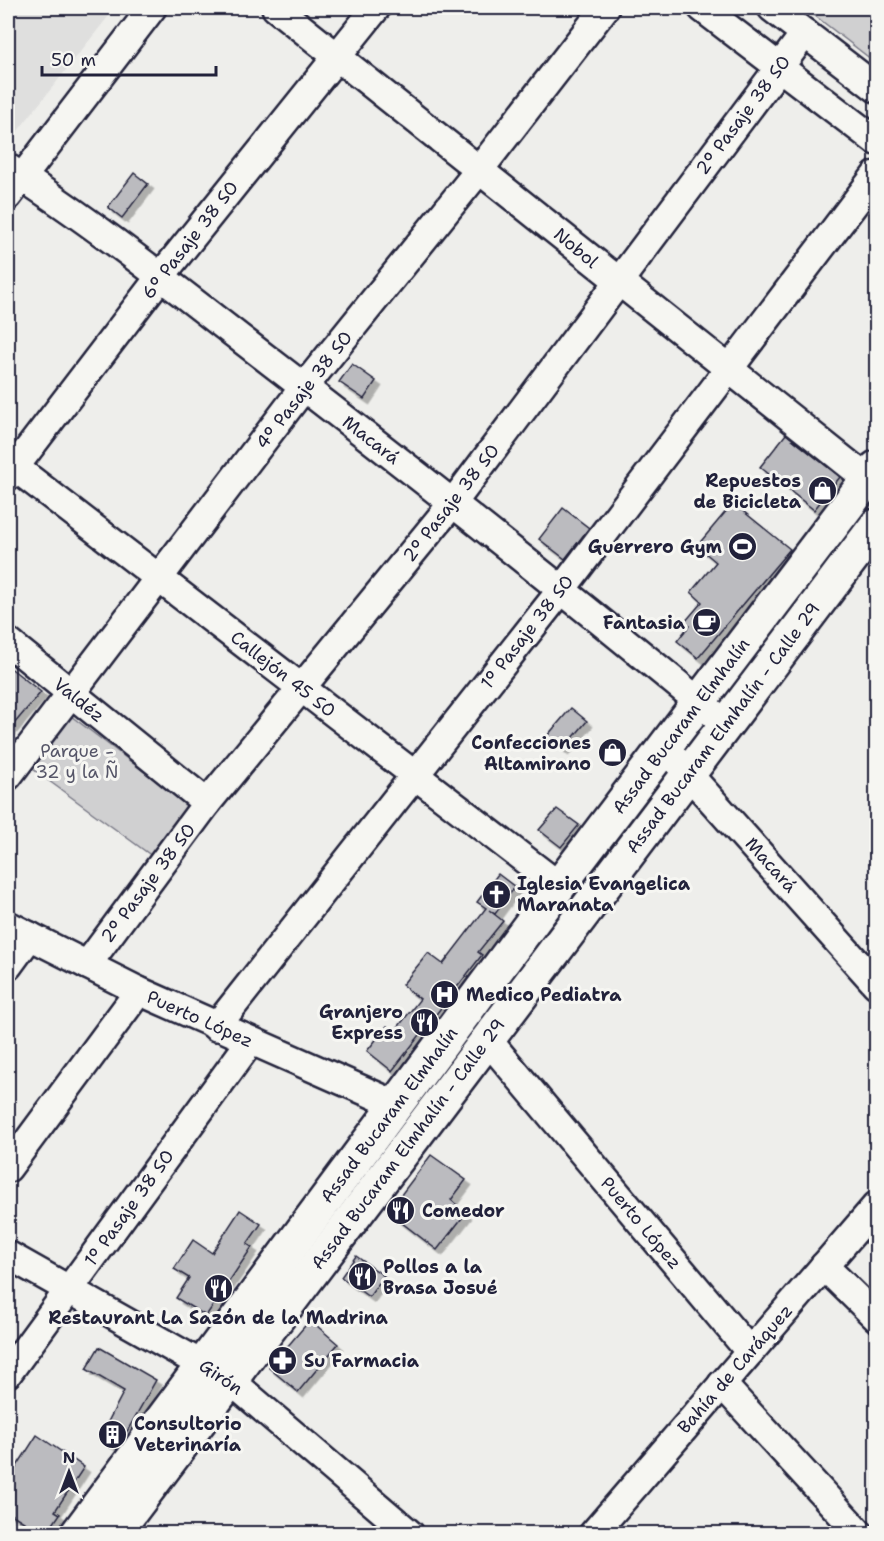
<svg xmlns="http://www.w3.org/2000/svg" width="884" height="1541" viewBox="0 0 884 1541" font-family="'Shantell Sans',sans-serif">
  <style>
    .built { fill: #dfdfde }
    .green { fill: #d0d0d1; stroke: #797986; stroke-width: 1.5 }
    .building { fill: #bbbbbf; stroke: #22223b; stroke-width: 1.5; filter: url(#shadow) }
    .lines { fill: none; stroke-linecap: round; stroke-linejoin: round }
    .minor-casing { stroke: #22223b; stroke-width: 32 }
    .secondary-casing { stroke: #22223b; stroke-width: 38 }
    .minor { stroke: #f6f6f2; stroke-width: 27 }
    .secondary { stroke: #f6f6f2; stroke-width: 33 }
    .labels { text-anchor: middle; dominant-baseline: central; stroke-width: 6; stroke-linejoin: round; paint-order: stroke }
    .street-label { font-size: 18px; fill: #22223b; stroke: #f6f6f2 }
    .poi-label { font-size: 18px; font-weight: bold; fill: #22223b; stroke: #f6f6f2; text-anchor: start }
    .park-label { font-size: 18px; fill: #565668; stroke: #f6f6f2 }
  </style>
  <defs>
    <filter id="shadow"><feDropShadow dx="5.5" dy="5.5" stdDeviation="0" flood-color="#0004"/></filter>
  </defs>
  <rect width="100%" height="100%" fill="#eeeeeb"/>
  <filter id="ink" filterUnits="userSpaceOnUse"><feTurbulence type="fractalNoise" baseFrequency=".0167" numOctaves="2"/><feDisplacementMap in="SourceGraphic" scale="12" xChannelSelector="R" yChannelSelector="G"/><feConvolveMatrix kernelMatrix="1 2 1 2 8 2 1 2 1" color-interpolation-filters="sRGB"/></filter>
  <g filter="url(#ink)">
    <polygon class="built" points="8,8 115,8 17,132 8,127"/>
    <g class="green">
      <polygon points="805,8 876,8 876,63"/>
      <polygon points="67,713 188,805 152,856 23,762"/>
    </g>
    <g class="building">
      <polygon points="134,173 148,184 122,218 108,207"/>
      <polygon points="352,364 376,381 364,399 339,382"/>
      <polygon points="786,434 840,477 814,510 760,467"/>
      <polygon points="733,503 790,549 698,658 677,641 689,626 684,623 702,602 691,592 716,562 697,546"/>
      <polygon points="563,508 589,528 565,559 539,539"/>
      <polygon points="8,666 41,692 8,731"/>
      <polygon points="571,708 587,721 563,750 547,736"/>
      <polygon points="557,809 579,825 561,847 539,830"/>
      <polygon points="498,874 515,887 495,914 489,910 503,921 478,952 482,955 392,1071 367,1051 387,1026 395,1031 420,999 402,985 428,953 443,964 486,908 477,902"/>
      <polygon points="431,1155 466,1180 451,1200 466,1213 437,1250 388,1212"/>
      <polygon points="240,1210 261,1224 247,1244 252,1247 206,1316 176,1298 189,1278 174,1269 193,1240 212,1253"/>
      <polygon points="356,1256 384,1276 369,1297 341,1277"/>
      <polygon points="310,1320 338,1344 298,1392 269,1368"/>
      <polygon points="99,1347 156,1380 117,1449 99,1439 124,1391 86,1369"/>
      <polygon points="37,1435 84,1467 55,1511 60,1514 47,1533 41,1533 8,1512 8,1480"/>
    </g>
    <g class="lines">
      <defs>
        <g id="minor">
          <polyline points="276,8 876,486"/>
          <polyline points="702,8 876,141"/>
          <polyline points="772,8 876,88"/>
          <path d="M8 168C99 226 185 296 271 362 421 477 569 594 715 715"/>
          <polyline points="8,196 152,8"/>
          <polyline points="8,462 559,886"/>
          <polyline points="8,476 160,277 376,8"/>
          <polyline points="8,642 207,803"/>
          <polyline points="665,748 876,984"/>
          <polyline points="8,776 304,387 480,169 605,8"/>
          <polyline points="8,925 139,991 397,1105"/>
          <polyline points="87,965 207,803 452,504 805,33"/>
          <polyline points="8,966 30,936"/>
          <polyline points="216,1027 562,589 876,175"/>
          <polyline points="487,1039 750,1352"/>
          <polyline points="8,1168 139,991"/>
          <polyline points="8,1255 231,1381 410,1534"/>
          <polyline points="824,1266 876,1317"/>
          <polyline points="8,1373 250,1042"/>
          <polyline points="722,1384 860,1534"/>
          <polyline points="593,1534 876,1206"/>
        </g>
        <g id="secondary">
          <polyline points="77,1534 559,886 876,468"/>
          <polyline points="114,1534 876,526"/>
        </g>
      </defs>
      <use href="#minor" class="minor-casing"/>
      <use href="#secondary" class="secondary-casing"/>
      <use href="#minor" class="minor"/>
      <use href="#secondary" class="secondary"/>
    </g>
  </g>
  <defs>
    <symbol id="shop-disc" viewBox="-11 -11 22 22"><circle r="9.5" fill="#22223b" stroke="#f6f6f2"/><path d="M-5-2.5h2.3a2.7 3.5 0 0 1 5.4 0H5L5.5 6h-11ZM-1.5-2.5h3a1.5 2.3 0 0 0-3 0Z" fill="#fff"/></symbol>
    <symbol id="stadium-disc" viewBox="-11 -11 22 22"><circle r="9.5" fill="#22223b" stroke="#f6f6f2"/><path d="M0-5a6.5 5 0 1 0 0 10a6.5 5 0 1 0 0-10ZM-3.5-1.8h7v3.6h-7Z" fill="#fff"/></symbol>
    <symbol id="cafe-disc" viewBox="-11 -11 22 22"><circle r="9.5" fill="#22223b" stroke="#f6f6f2"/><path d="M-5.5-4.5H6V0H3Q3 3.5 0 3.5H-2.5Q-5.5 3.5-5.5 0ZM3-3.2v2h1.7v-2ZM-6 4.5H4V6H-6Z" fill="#fff"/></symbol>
    <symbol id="church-disc" viewBox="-11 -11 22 22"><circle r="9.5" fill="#22223b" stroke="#f6f6f2"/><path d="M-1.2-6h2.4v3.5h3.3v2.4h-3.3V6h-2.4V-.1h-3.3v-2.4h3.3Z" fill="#fff"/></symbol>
    <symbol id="hospital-disc" viewBox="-11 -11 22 22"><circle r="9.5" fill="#22223b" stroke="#f6f6f2"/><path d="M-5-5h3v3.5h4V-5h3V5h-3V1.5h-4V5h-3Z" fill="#fff"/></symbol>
    <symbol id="restaurant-disc" viewBox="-11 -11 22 22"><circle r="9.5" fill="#22223b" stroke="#f6f6f2"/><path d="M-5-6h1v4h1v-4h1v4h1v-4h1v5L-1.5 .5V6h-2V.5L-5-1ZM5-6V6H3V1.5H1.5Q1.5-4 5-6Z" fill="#fff"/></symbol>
    <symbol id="pharmacy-disc" viewBox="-11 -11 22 22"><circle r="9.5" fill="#22223b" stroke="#f6f6f2"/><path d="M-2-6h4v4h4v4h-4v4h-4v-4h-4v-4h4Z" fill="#fff"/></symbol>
    <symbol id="building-disc" viewBox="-11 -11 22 22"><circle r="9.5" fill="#22223b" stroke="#f6f6f2"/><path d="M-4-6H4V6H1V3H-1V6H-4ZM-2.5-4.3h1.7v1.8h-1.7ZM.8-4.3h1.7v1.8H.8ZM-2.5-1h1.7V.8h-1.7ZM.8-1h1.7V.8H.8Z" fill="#fff"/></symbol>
  </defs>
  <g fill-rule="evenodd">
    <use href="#shop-disc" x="806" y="474" width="33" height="33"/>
    <use href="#stadium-disc" x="726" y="530" width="33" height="33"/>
    <use href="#cafe-disc" x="690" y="606" width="33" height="33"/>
    <use href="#shop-disc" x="596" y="736" width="33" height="33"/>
    <use href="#church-disc" x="480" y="878" width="33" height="33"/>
    <use href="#hospital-disc" x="428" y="978" width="33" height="33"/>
    <use href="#restaurant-disc" x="408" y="1006" width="33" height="33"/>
    <use href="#restaurant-disc" x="384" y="1194" width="33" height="33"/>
    <use href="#restaurant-disc" x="346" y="1260" width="33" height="33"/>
    <use href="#restaurant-disc" x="202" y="1272" width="33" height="33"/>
    <use href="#pharmacy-disc" x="266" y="1344" width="33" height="33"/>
    <use href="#building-disc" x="96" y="1418" width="33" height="33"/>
  </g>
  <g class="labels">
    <g class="street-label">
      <text transform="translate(743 115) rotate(-53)">2º Pasaje 38 SO</text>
      <text transform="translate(190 240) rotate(-52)">6º Pasaje 38 SO</text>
      <text transform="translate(576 248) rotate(40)">Nobol</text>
      <text transform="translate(304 390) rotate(-52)">4º Pasaje 38 SO</text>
      <text transform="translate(371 440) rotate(38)">Macará</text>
      <text transform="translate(451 503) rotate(-52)">2º Pasaje 38 SO</text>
      <text transform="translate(527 632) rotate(-52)">1º Pasaje 38 SO</text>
      <text transform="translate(283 674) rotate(38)">Callejón 45 SO</text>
      <text transform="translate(79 700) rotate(39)">Valdéz</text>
      <text transform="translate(681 726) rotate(-53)">Assad Bucaram Elmhalín</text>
      <text transform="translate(723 728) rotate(-53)">Assad Bucaram Elmhalín - Calle 29</text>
      <text transform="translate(771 865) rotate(48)">Macará</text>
      <text transform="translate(148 883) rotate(-53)">2º Pasaje 38 SO</text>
      <text transform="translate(200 1019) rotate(24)">Puerto López</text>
      <text transform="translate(389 1115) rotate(-53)">Assad Bucaram Elmhalín</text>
      <text transform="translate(408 1144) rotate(-53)">Assad Bucaram Elmhalín - Calle 29</text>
      <text transform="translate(129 1208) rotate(-54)">1º Pasaje 38 SO</text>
      <text transform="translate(641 1223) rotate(50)">Puerto López</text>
      <text transform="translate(735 1369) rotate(-49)">Bahía de Caráquez</text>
      <text transform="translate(221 1377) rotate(34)">Girón</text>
    </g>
    <g class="poi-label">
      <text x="801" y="481" text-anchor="end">Repuestos<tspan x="801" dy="21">de Bicicleta</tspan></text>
      <text x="722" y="547" text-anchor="end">Guerrero Gym</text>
      <text x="685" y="623" text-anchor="end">Fantasia</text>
      <text x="591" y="743" text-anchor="end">Confecciones<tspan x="591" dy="21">Altamirano</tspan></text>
      <text x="517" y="884">Iglesia Evangelica<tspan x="517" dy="21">Maranata</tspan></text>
      <text x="466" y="995">Medico Pediatra</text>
      <text x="403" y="1012" text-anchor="end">Granjero<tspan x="403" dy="21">Express</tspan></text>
      <text x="422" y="1211">Comedor</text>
      <text x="383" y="1267">Pollos a la<tspan x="383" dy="21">Brasa Josué</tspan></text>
      <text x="218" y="1318" text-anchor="middle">Restaurant La Sazón de la Madrina</text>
      <text x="304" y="1361">Su Farmacia</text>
      <text x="134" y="1424">Consultorio<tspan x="134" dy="21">Veterinaría</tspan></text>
    </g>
    <g class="park-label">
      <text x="77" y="751">Parque -<tspan x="77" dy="21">32 y la Ñ</tspan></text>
    </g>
  </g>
  <rect width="884" height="1541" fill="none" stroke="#f6f6f2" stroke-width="30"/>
  <rect x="15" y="15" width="854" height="1511" fill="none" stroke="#22223b" stroke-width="2" filter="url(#ink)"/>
  <g transform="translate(69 1472)" stroke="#f6f6f2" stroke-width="4.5" paint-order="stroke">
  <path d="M0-4.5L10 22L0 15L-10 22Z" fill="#22223b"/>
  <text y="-9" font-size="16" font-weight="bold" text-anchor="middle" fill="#22223b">N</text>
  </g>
  <path d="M42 66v9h174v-9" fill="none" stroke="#22223b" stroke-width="3"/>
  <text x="51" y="66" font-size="18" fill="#22223b" stroke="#f6f6f2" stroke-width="4.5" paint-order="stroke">50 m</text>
</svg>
